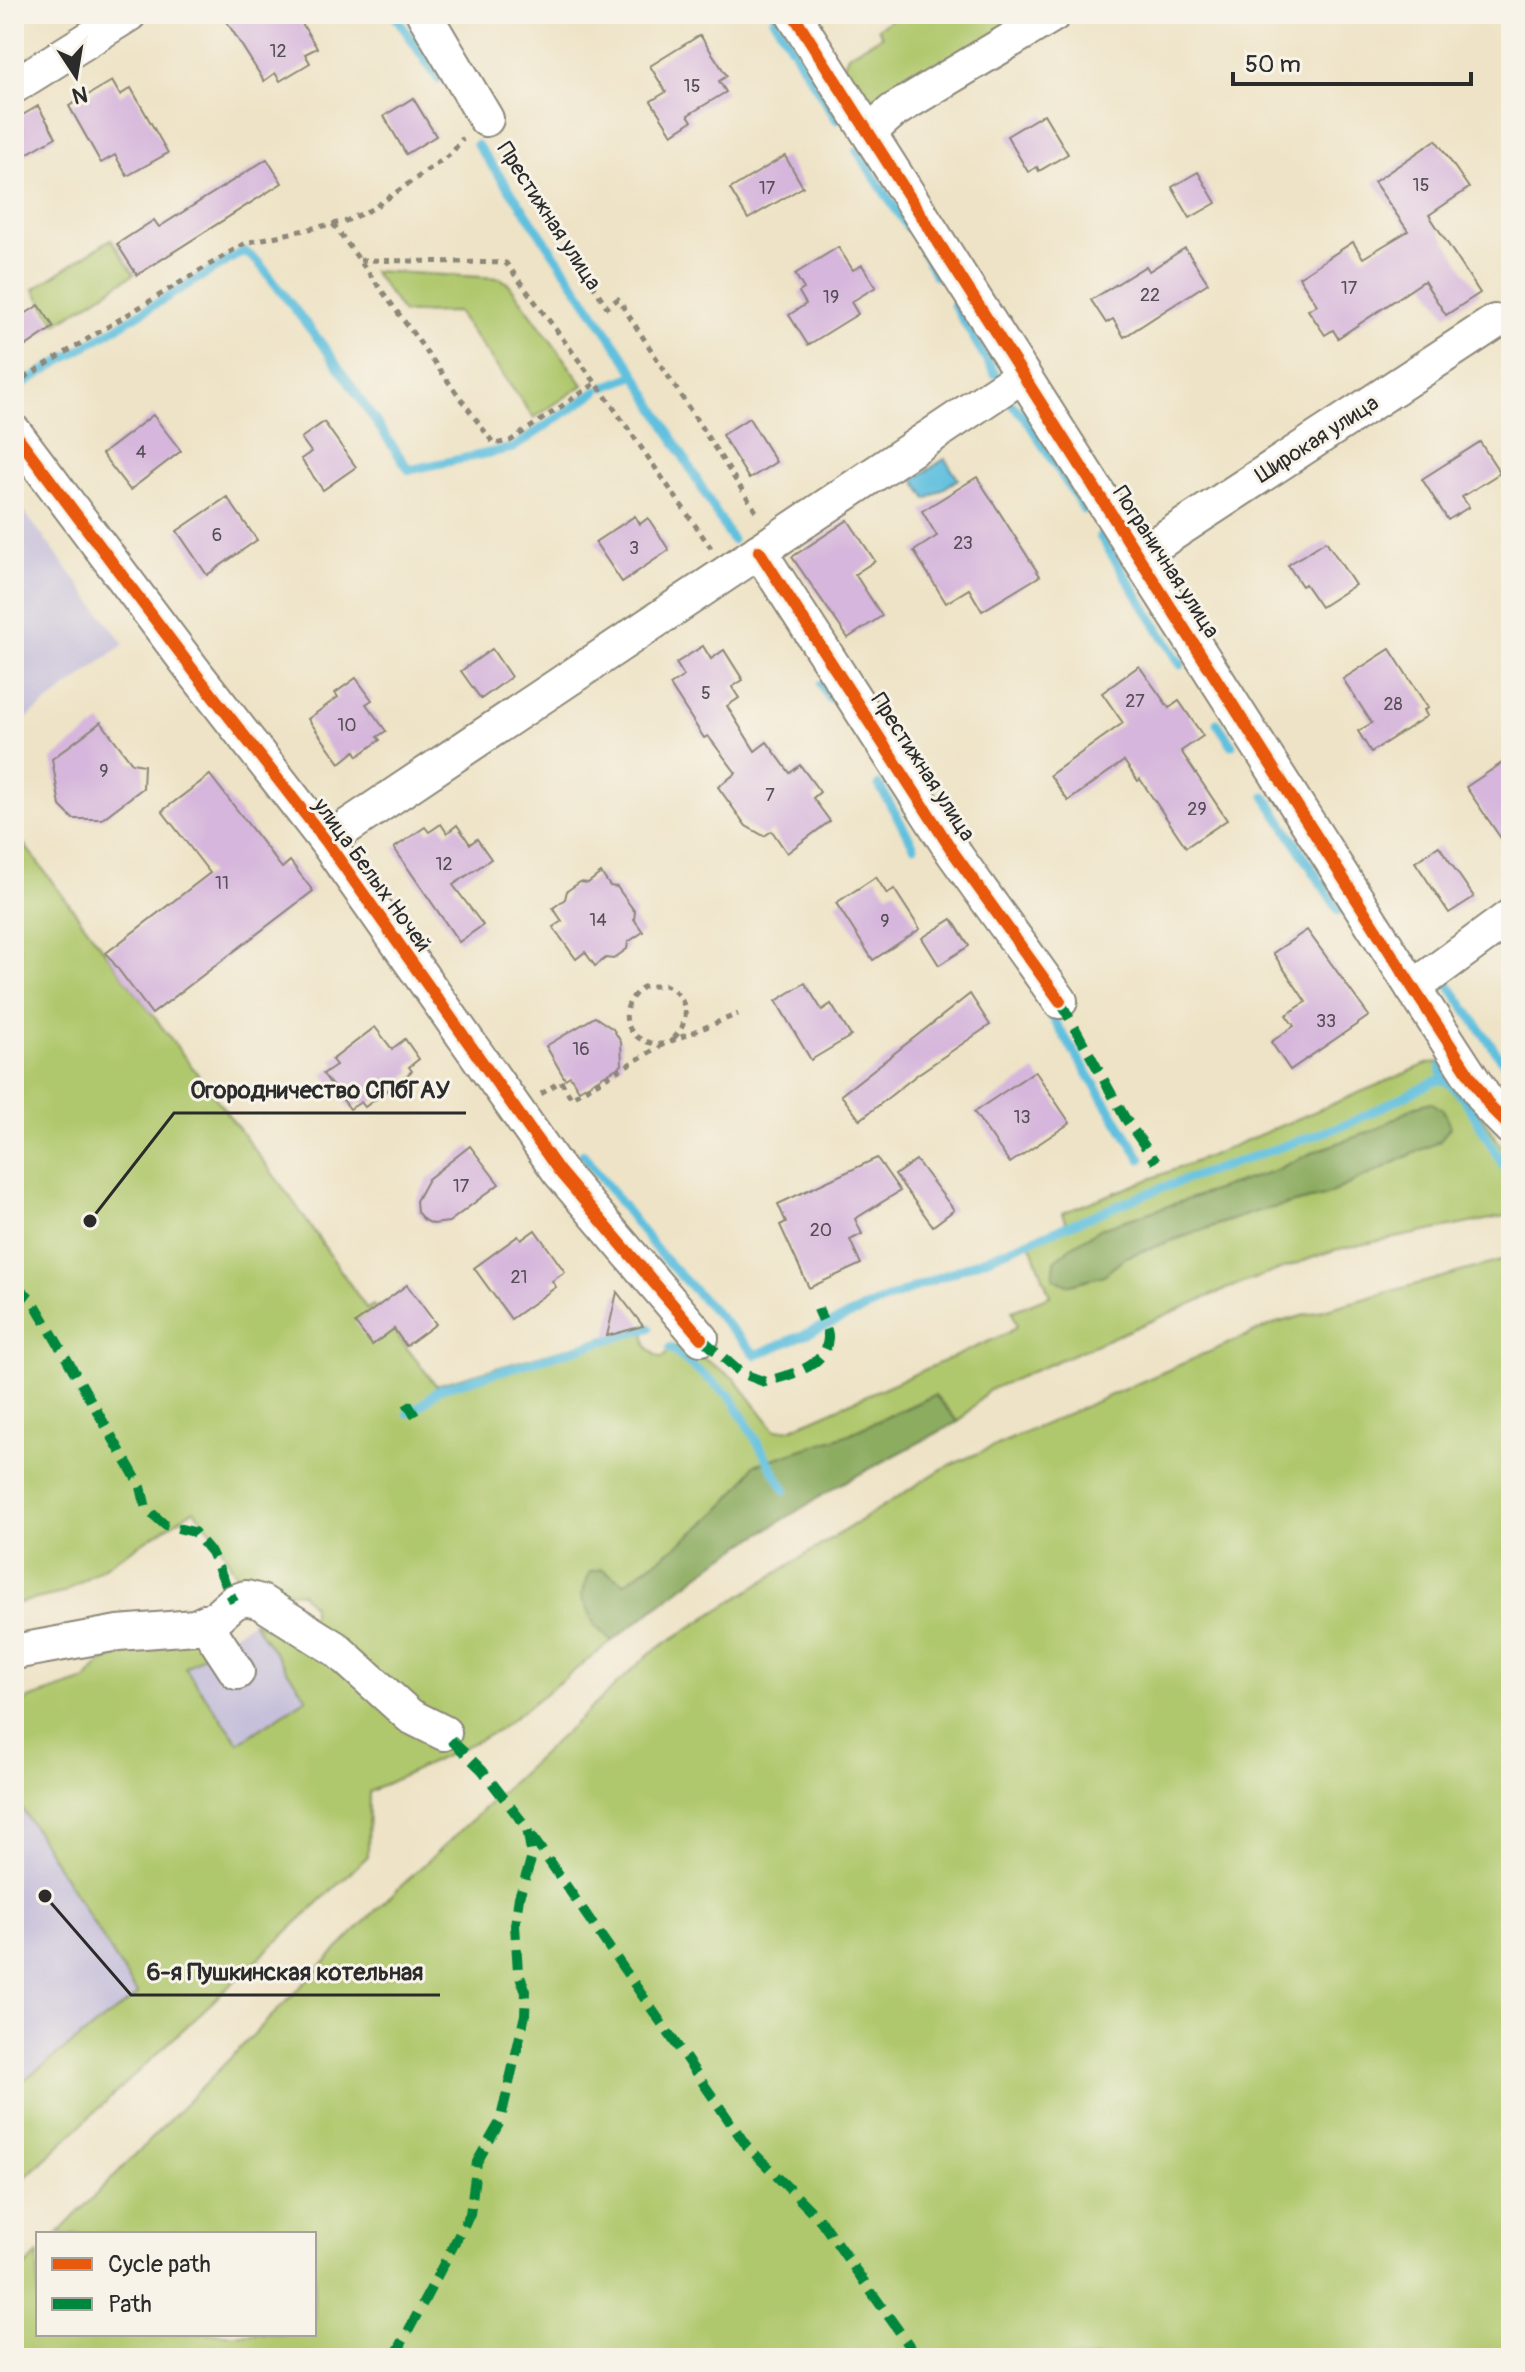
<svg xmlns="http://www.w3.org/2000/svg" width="1525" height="2372" viewBox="0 0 1525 2372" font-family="Pangolin,sans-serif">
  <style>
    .industrial { fill: #c6c0da }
    .green { fill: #b0c86d; stroke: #6e7a4c; stroke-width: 2; fill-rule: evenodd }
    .forest { fill: #8cac60; stroke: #5c6c46; stroke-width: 2 }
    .water { fill: #60c0de; stroke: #467684; stroke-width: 2 }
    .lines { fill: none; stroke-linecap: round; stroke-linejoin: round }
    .stream { stroke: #60c0de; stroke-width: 9 }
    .building { fill: #d6b6dc }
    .minor-casing { stroke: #8c8778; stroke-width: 38 }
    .path { stroke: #8c8778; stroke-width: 5; stroke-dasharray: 6 6; stroke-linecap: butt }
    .minor { stroke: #fff; stroke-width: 34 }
    .quiet { stroke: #00873e; stroke-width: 10; stroke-dasharray: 20 10; stroke-linecap: butt }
    .cycleway-casing { stroke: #f7f3e8; stroke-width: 17 }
    .cycleway { stroke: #e8590c; stroke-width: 12 }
    .labels { text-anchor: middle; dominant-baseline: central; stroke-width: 6; stroke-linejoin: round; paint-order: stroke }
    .number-label { font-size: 18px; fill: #564e57 }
    .street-label { font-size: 22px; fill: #2b2b2b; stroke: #f7f3e8 }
    .leader { fill: none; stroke: #2b2b2b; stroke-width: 3 }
    .callout-dot { fill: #2b2b2b; stroke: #f7f3e8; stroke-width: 3 }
    .callout-label { font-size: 24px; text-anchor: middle; font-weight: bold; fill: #2b2b2b; stroke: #f7f3e8; stroke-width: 6; stroke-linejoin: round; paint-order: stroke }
  </style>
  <rect width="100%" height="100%" fill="#f7f3e8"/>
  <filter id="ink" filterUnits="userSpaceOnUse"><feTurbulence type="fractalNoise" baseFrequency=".0125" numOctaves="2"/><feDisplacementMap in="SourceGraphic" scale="16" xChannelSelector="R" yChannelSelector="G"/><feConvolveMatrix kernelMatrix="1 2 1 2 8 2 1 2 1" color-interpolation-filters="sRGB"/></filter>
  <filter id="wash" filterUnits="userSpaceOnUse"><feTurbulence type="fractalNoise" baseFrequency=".006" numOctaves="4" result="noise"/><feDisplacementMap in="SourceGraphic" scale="32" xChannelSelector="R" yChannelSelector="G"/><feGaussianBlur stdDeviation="1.8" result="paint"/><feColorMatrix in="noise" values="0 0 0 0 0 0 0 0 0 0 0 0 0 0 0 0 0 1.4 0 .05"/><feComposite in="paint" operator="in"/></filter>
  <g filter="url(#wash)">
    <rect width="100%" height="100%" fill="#eee3c6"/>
    <g class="industrial">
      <polygon points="14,498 124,644 14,728"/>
      <polygon points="252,1621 307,1698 238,1743 185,1668"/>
      <polygon points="14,1796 138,1995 14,2087"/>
    </g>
    <g class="green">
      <polygon points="900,14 1040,14 873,106 864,102 842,69 848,55 882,36 878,28"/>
      <polygon points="111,239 134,274 56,324 34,289"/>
      <polygon points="373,271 500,278 509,284 583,385 534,418 457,312 403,313"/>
      <path d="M14 831 291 1198 367 1309 373 1305 436 1385 645 1326C644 1344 645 1350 662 1358L674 1346 686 1347 735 1379 775 1430 790 1429 1008 1333 1017 1326 1012 1311 1050 1296 1029 1239 1067 1225 1062 1213 1207 1157 1427 1064 1445 1061 1511 1161V1215L1334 1250 1226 1289 989 1390 958 1422 934 1395 847 1435 754 1465C731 1512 667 1553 625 1583L602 1569 595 1626 612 1641 496 1732 369 1792 368 1856 14 2188V2087L138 1995 14 1796V1717L28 1699 86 1680 98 1665 122 1652 144 1644 190 1638 215 1647 185 1668 239 1743 307 1698 252 1621C282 1636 285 1632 312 1616V1605L301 1593 242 1586 215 1535 194 1510 63 1593 14 1604ZM1431 1102 1440 1141 1324 1196 1255 1212 1126 1257 1102 1228 1276 1170 1316 1151 1375 1130 1414 1107Z"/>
      <polygon points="1511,1258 1511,2358 14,2358 14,2278 38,2254 38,2334 314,2334 314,2234 57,2234 383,1903 650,1653 942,1469 1273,1324"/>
    </g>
    <g class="forest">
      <polygon points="1431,1102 1444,1111 1450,1127 1440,1141 1324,1196 1255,1212 1209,1227 1126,1257 1104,1275 1067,1285 1053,1278 1055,1261 1069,1248 1102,1228 1276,1170 1316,1151 1375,1130 1414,1107"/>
      <path d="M935 1395 958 1422 837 1486 717 1561 612 1641 595 1626 581 1596 590 1572 602 1569 625 1583C667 1553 731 1511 754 1465L847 1435Z"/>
    </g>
    <polygon class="water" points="945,459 958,479 927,499 914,479"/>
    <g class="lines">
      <g class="stream">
        <polyline points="394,14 438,79"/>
        <polyline points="774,19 837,120"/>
        <polyline points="477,145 518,201 633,370 732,540"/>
        <polyline points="857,151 908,228"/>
        <polyline points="923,252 936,276"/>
        <polyline points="954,305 995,374"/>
        <polyline points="21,385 244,251 259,263 328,352 409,470 513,448 597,391"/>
        <polyline points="605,387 636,375"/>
        <polyline points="1012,405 1025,417 1084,510"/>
        <polyline points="1100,536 1181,665"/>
        <polyline points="821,684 830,699"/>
        <polyline points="1217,723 1232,745"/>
        <polyline points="879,785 914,846"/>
        <polyline points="1265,796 1339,911"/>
        <polyline points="1449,985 1511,1073"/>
        <polyline points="1046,1007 1141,1159"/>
        <path d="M1441 1067 1444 1080C1470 1094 1490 1151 1511 1176"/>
        <polyline points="583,1154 659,1253 756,1355 911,1289 1156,1190 1350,1123 1435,1081 1444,1080"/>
        <polyline points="670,1348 731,1397 785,1490"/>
        <polyline points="408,1413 423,1404 439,1389 649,1328"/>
      </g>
    </g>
    <g id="blocks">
      <g class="building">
        <polygon points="222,14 296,14 317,48 305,54 310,63 280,81 275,73 264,81"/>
        <polygon points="700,35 727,76 719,81 726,92 688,115 692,121 672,134 651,101 666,92 650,66"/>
        <polygon points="112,81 120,95 131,88 168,153 127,176 115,155 101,163 69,106"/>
        <polygon points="413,98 436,136 406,154 384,116"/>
        <polygon points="38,106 56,137 14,161 14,120"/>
        <polygon points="1044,114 1068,154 1039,171 1037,167 1028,172 1007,136"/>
        <polygon points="1436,140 1469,188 1429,215 1480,293 1446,315 1424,281 1338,338 1333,330 1325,335 1308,310 1317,305 1299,277 1353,242 1363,258 1408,231 1374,182"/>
        <polygon points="785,156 803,187 748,219 730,189"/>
        <polygon points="267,159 282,183 137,275 117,244 154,220 159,227"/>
        <polygon points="1198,172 1216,203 1190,218 1172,187"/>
        <polygon points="838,247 853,270 862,265 876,287 851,302 858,314 808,345 789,315 806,304 799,292 804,289 795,274"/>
        <polygon points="1185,248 1208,283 1124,337 1113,319 1106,323 1091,300 1146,266 1149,271"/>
        <polygon points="39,305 54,327 14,354 14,321"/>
        <polygon points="153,415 181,451 130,490 102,454"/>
        <polygon points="749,418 776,462 749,479 722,435"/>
        <polygon points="324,422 356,467 323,490 301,459 311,452 301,438"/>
        <polygon points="1480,442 1500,473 1462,497 1469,507 1448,520 1422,479"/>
        <polygon points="977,477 1040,576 982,611 969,589 946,603 914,551 937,536 922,511"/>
        <polygon points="227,497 257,540 207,575 177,531"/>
        <polygon points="635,516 640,524 648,518 669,550 622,582 595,542"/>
        <polygon points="848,520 875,561 855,574 882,616 848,638 792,557"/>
        <polygon points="1326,541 1355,585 1321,607 1305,584 1302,586 1288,565"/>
        <polygon points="703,646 711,659 724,650 743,680 732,687 739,698 727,706 755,751 767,742 790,773 800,765 820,792 813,798 830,821 787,853 772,831 764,836 746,826 718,787 736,773 708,736 704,738 670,685 684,676 676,663"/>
        <polygon points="492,649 511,677 481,699 461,671"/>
        <polygon points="1390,649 1428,708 1424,710 1427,716 1371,752 1358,731 1372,723 1343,679"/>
        <polygon points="1139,666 1169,708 1179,701 1203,736 1181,751 1227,820 1186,847 1140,779 1138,781 1124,761 1068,801 1050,775 1123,723 1102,693"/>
        <polygon points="356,678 372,700 366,704 386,731 377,737 380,740 358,756 355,751 340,763 308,719 338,697 335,693"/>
        <polygon points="101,722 132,763 144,765 143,788 102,819 73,819 60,806 52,759"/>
        <polygon points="1511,757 1511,853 1466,787"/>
        <polygon points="210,775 282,868 290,861 313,891 152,1014 106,953 210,873 162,811"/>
        <polygon points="441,824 447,833 457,825 470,844 477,839 491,859 453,885 483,925 459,942 394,848 425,827 429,832"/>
        <polygon points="1439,846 1474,897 1449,913 1415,862"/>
        <polygon points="601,873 610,886 617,887 635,912 634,919 643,932 628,942 627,949 613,959 606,958 595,966 585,952 576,959 553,927 562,921 553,908 565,899 567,891 580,882 588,883"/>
        <polygon points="876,877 887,894 894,889 920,929 873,960 836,903"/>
        <polygon points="952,919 969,946 939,965 922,938"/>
        <polygon points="1307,930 1369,1016 1290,1070 1271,1042 1294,1026 1286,1015 1306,1002 1273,953"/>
        <polygon points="805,983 822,1010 831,1004 851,1036 811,1060 776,1001"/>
        <polygon points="970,994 990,1025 918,1074 860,1120 841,1095"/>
        <polygon points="595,1017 613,1029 621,1042 622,1065 579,1090 570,1076 565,1079 546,1046"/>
        <polygon points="375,1027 392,1049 405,1039 419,1059 409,1067 412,1071 365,1107 361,1102 350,1109 323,1074 336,1065 332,1060"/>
        <polygon points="1035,1071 1070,1123 1010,1163 974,1112"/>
        <polygon points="470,1146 499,1184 449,1222 433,1224 424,1220 417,1212 416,1201 428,1179"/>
        <polygon points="877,1158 900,1191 855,1219 862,1234 850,1240 861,1264 809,1288 780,1225 786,1222 778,1204"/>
        <polygon points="916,1160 954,1210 933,1226 895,1175"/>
        <polygon points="535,1230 565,1272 552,1281 556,1287 511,1319 474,1268 518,1236 521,1240"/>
        <polygon points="407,1285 436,1324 406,1346 394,1329 372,1345 355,1323"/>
        <polygon points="617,1292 643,1326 607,1336"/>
      </g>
    </g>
  </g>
  <g filter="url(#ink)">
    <use href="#blocks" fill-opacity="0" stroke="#8c8778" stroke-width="2"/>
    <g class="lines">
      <defs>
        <g id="minor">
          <polyline points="424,14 486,119"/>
          <polyline points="793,14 1413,988 1491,1108 1511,1128"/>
          <polyline points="14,86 129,14"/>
          <polyline points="869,132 893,111 1054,14"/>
          <polyline points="14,432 196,674 326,841 559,1171 701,1338"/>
          <polyline points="759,551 953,852 1060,1001"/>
          <polyline points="1138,556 1495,322"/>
          <polyline points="326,841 1021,376"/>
          <polyline points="1413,988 1511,916"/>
          <polyline points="205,1623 237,1672"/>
          <polyline points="14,1652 118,1633 195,1627 217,1617 234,1602 246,1598 261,1602 336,1649 410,1716 444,1733"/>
        </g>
      </defs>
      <use href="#minor" class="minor-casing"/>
      <g class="path">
        <polyline points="501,143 607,307 618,299 759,516"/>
        <polyline points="333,224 494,444 510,441 596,383"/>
        <polyline points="360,260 506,263 604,394 711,548"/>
        <polyline points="14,384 245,243 346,221 372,209 451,154 463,138"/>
        <path d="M674 1038C692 1019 688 997 665 985L643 987C612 1010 627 1046 664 1044L738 1014"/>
        <polyline points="541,1094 561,1081 571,1098 664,1044"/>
      </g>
      <use href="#minor" class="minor"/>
      <g class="quiet">
        <polyline points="1060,1001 1125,1118 1156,1162"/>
        <polyline points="14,1285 32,1299 141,1487 146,1508 165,1525 194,1532 211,1552 234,1602"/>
        <path d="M701 1338 741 1373 765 1382C788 1375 826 1368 828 1338 829 1330 821 1317 818 1309"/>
        <polyline points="407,1403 415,1416"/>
        <polyline points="531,1835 746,2145 821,2221 918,2358"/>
        <polyline points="394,2358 470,2214 477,2162 500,2122 525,2015 526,1991 518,1972 515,1925 519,1897 532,1857 527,1828 482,1770 444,1733"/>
      </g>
      <defs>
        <g id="cycleway">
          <polyline points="793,14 1413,988 1491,1108 1511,1128"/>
          <polyline points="14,432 196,674 326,841 559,1171 701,1338"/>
          <polyline points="759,551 953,852 1060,1001"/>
        </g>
      </defs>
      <use href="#cycleway" class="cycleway-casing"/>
      <use href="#cycleway" class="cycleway"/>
    </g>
  </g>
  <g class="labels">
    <g class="number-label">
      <text x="278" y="51">12</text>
      <text x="692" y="86">15</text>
      <text x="1421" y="185">15</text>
      <text x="767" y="188">17</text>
      <text x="1349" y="288">17</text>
      <text x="1150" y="295">22</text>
      <text x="831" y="297">19</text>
      <text x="141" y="452">4</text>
      <text x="217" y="535">6</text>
      <text x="963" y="543">23</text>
      <text x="634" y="548">3</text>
      <text x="706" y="693">5</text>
      <text x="1135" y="701">27</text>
      <text x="1393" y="704">28</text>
      <text x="347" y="725">10</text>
      <text x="104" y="771">9</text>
      <text x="770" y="795">7</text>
      <text x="1197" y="809">29</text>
      <text x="444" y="864">12</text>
      <text x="222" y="883">11</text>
      <text x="598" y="920">14</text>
      <text x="885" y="921">9</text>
      <text x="1326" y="1021">33</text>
      <text x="581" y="1049">16</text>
      <text x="1022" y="1117">13</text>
      <text x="461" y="1186">17</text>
      <text x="821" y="1230">20</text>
      <text x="519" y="1277">21</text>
    </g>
    <g class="street-label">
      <text transform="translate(549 216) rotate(57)">Престижная улица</text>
      <text transform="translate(1317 439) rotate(-33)">Широкая улица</text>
      <text transform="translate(1166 562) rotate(57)">Пограничная улица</text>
      <text transform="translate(923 767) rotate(57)">Престижная улица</text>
      <text transform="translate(372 875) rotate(54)">улица Белых Ночей</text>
    </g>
  </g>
  <path class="leader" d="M90 1221L174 1113H466M45 1896L131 1995H440"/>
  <g class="callout-dot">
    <circle cx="90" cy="1221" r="8"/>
    <circle cx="45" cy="1896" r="8"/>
  </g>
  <g class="callout-label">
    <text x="320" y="1098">Огородничество СПбГАУ</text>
    <text x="285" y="1980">6-я Пушкинская котельная</text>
  </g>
  <rect width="1525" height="2372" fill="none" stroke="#f7f3e8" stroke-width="48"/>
  <rect x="36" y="2232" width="280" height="104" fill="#f7f3e8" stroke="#a5a39c" stroke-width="2"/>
  <rect x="52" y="2258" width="40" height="12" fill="#e8590c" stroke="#a5a39c" stroke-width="2"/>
  <text x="108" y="2272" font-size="24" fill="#2b2b2b">Cycle path</text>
  <rect x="52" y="2298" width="40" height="12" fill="#00873e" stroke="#a5a39c" stroke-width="2"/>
  <text x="108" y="2312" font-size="24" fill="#2b2b2b">Path</text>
  <g transform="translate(76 76) rotate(168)" stroke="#f7f3e8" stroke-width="6" paint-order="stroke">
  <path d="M0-6L14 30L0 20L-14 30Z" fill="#2b2b2b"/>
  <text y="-12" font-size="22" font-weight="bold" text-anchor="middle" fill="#2b2b2b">N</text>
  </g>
  <path d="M1233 72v12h238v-12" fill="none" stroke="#2b2b2b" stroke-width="4"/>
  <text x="1245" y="72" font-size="24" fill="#2b2b2b" stroke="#f7f3e8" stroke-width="6" paint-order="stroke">50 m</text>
</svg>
